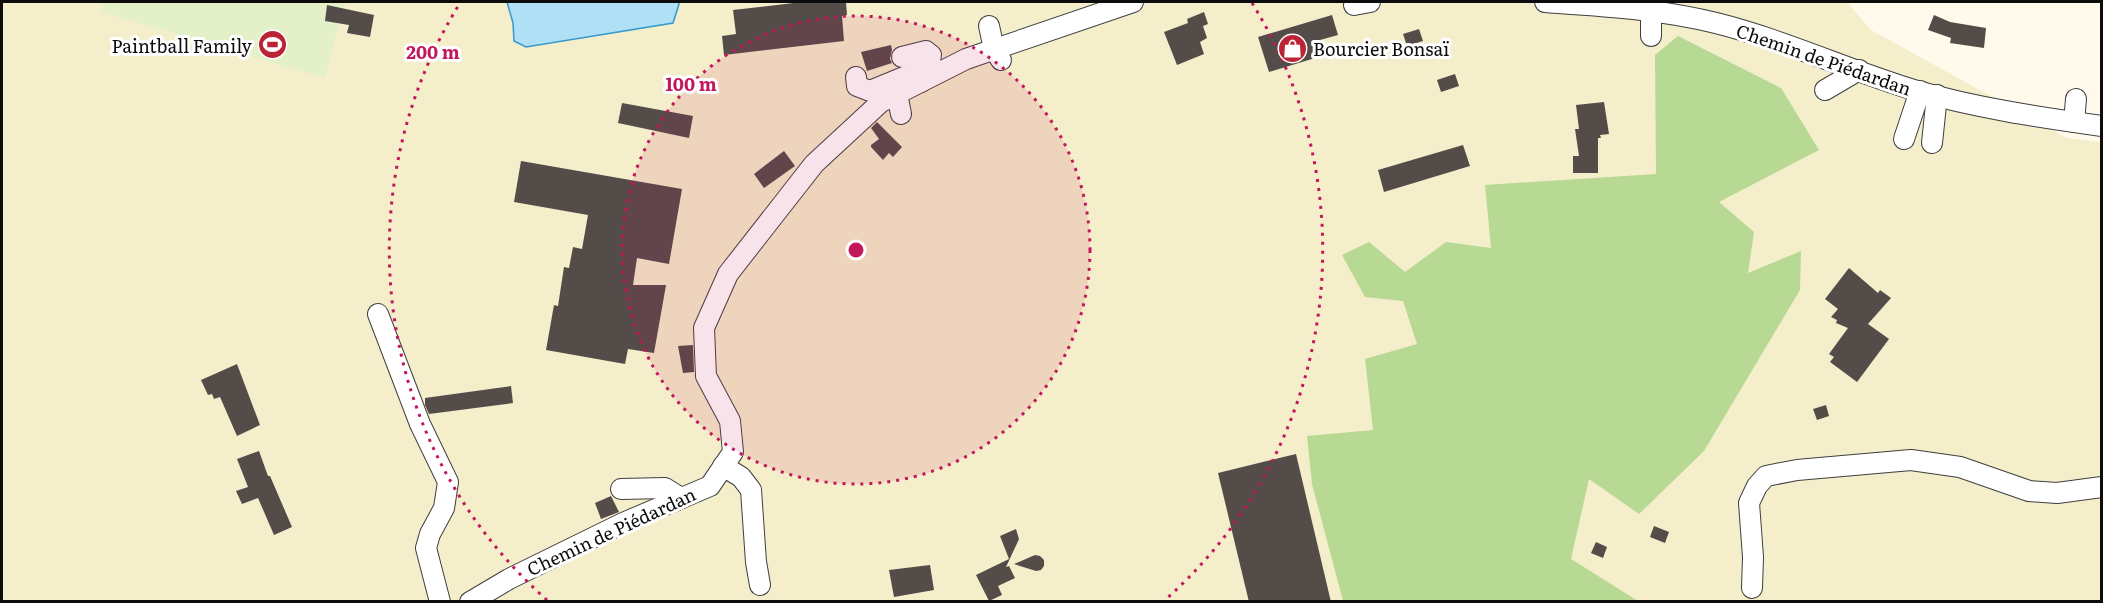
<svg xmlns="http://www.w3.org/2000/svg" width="2103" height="603" viewBox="0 0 2103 603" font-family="Literata,serif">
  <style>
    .farmland { fill: #f4eecb }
    .forest { fill: #b7d994 }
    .pitch { fill: #e4f0c7 }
    .water { fill: #afe0f6; stroke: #3699cd; stroke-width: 1.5 }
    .building { fill: #544c48 }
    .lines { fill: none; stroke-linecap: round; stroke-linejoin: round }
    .minor-casing { stroke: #3f3f3f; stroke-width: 22 }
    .minor { stroke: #fff; stroke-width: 20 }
    .ring { fill: none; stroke: #c2185b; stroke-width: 3; stroke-dasharray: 3 6 }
    .labels { text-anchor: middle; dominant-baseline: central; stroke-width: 6; stroke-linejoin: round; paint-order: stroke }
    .poi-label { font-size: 18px; fill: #0c0c0c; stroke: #fff; text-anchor: end }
    .street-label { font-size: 18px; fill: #0c0c0c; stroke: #fff }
    .centre { fill: #c2185b; stroke: #fff; stroke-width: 3 }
    .ring-label { font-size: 18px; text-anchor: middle; font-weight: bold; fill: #c2185b; stroke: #fff; stroke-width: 6; stroke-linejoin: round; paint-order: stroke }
  </style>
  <rect width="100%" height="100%" fill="#fffaeb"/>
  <polygon class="farmland" points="2,2 1847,2 1871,30 2067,138 2101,142 2101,601 2,601"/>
  <polygon class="forest" points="1678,36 1781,88 1819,150 1719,202 1754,232 1748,273 1801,251 1800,290 1704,451 1639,514 1589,479 1571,559 1638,601 1343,601 1312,484 1307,436 1373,430 1365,359 1417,344 1403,301 1365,297 1342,255 1369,242 1405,272 1446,242 1491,248 1485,185 1656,174 1655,55"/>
  <polygon class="pitch" points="103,2 345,2 325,78 102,12"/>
  <polygon class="water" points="507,2 678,2 679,4 673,23 526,47 514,41 513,23"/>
  <g class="building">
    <polygon points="802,2 846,2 847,15 842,16 844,41 724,55 722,36 736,34 733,10"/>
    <polygon points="327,5 374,15 370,37 347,33 349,25 325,21"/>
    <polygon points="1204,12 1208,24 1203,26 1207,38 1200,42 1204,54 1177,65 1164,32 1188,23 1187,19"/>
    <polygon points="1332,15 1338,35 1320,40 1325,55 1269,72 1258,37"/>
    <polygon points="1934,15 1950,22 1986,28 1984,48 1950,43 1951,38 1928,30"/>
    <polygon points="1419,29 1423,41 1407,46 1403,34"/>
    <polygon points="891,45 892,50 890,59 892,63 867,71 861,52"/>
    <polygon points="1455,74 1459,86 1441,92 1437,80"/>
    <polygon points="1604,102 1609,134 1600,135 1601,138 1598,138 1598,173 1573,173 1573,156 1579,156 1575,129 1579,129 1576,105"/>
    <polygon points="622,103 693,116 689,138 618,123"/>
    <polygon points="877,122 902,147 893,157 889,153 883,160 871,147 871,145 879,139 871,128"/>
    <polygon points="1463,145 1470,166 1384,192 1378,170"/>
    <polygon points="784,151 795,166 764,188 754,174"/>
    <polygon points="521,161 682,189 669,264 637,258 633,285 666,285 654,353 628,349 625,364 546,350 554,305 558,306 564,267 569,268 573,247 582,249 588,215 514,202"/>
    <polygon points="1849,268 1878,293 1880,290 1891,298 1868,324 1889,339 1857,382 1830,362 1834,357 1829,354 1848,328 1836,323 1837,320 1831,317 1838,309 1825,299"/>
    <polygon points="693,345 694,372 683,373 678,346"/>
    <polygon points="237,364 260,425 237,436 220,397 214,399 212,394 208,395 201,380"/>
    <polygon points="511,386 513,403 429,414 425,405 425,398"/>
    <polygon points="1826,405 1829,416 1817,420 1813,409"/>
    <polygon points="259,451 268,476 270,476 292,527 274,535 258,498 242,504 236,491 248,487 237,459"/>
    <polygon points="1296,454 1331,602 1249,602 1218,473"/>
    <polygon points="611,496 619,512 601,519 595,503"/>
    <polygon points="1654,526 1669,532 1665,543 1650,537"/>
    <polygon points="1016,529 1019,539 1006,567 1009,566 1015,578 998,586 1002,595 989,601 976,575 1009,559 1000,536"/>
    <polygon points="1596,542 1607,547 1603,558 1591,553"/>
    <polygon points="1035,555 1040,556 1044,560 1044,566 1041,570 1036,571 1014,564"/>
    <polygon points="930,565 934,590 894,597 889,570"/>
  </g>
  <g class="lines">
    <defs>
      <g id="minor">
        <path d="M1545 2C1603 6 1660 9 1716 23 1784 40 1848 70 1914 90 1976 108 2038 117 2102 126"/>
        <polyline points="1354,5 1370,2"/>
        <polyline points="1651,10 1651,36"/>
        <polyline points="989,26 994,49 1001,60"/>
        <polyline points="902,57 926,51 931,55 930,61 917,72 921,82"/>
        <polyline points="856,77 857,86 870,91 909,75"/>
        <polyline points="1825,90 1859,70"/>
        <polyline points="897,94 901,114"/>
        <polyline points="2074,122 2076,99"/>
        <polyline points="1904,139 1920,91"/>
        <polyline points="1932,143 1937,95"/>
        <polyline points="378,314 420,424 448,482 444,508 430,534 426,548 440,602"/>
        <polyline points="723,466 741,477 751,490 756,562 760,585"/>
        <polyline points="621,489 665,488 681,498"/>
        <polyline points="1752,588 1753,557 1749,503 1757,486 1766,476 1797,470 1911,460 1960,467 2029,491 2057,493 2102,487"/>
        <polyline points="470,602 509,579 623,523 710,486 733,452 730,421 706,376 704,328 728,274 814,164 881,102 966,59 1133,2"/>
      </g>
    </defs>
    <use href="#minor" class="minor-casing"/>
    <use href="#minor" class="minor"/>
  </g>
  <circle cx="856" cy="250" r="234" fill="#c2185b" fill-opacity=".12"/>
  <g class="ring">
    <circle cx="856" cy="250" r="234"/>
    <path d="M547 600A467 467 0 0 1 460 3M1252 3A467 467 0 0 1 1165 600"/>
  </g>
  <defs>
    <symbol id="stadium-disc" viewBox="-11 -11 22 22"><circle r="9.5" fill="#bb2434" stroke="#fff"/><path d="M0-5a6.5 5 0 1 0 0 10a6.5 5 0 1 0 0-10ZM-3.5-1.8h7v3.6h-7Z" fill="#fff"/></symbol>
    <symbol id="shop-disc" viewBox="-11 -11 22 22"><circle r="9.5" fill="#bb2434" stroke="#fff"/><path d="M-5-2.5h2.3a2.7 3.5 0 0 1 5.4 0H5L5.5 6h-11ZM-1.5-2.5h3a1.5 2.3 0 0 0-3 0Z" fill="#fff"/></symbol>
  </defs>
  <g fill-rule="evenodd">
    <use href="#stadium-disc" x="256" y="28" width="33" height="33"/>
    <use href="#shop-disc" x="1276" y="32" width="33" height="33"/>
  </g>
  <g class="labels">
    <g class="poi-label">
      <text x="252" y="45">Paintball Family</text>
      <text x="1313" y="48" text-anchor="start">Bourcier Bonsaï</text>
    </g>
    <g class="street-label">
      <text transform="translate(1824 59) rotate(19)">Chemin de Piédardan</text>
      <text transform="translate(611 531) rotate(-25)">Chemin de Piédardan</text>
    </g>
  </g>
  <circle cx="856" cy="250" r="9" class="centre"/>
  <g class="ring-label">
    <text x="433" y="59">200 m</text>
    <text x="691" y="91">100 m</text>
  </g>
  <rect width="2103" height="603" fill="none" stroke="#0c0c0c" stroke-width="6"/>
</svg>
